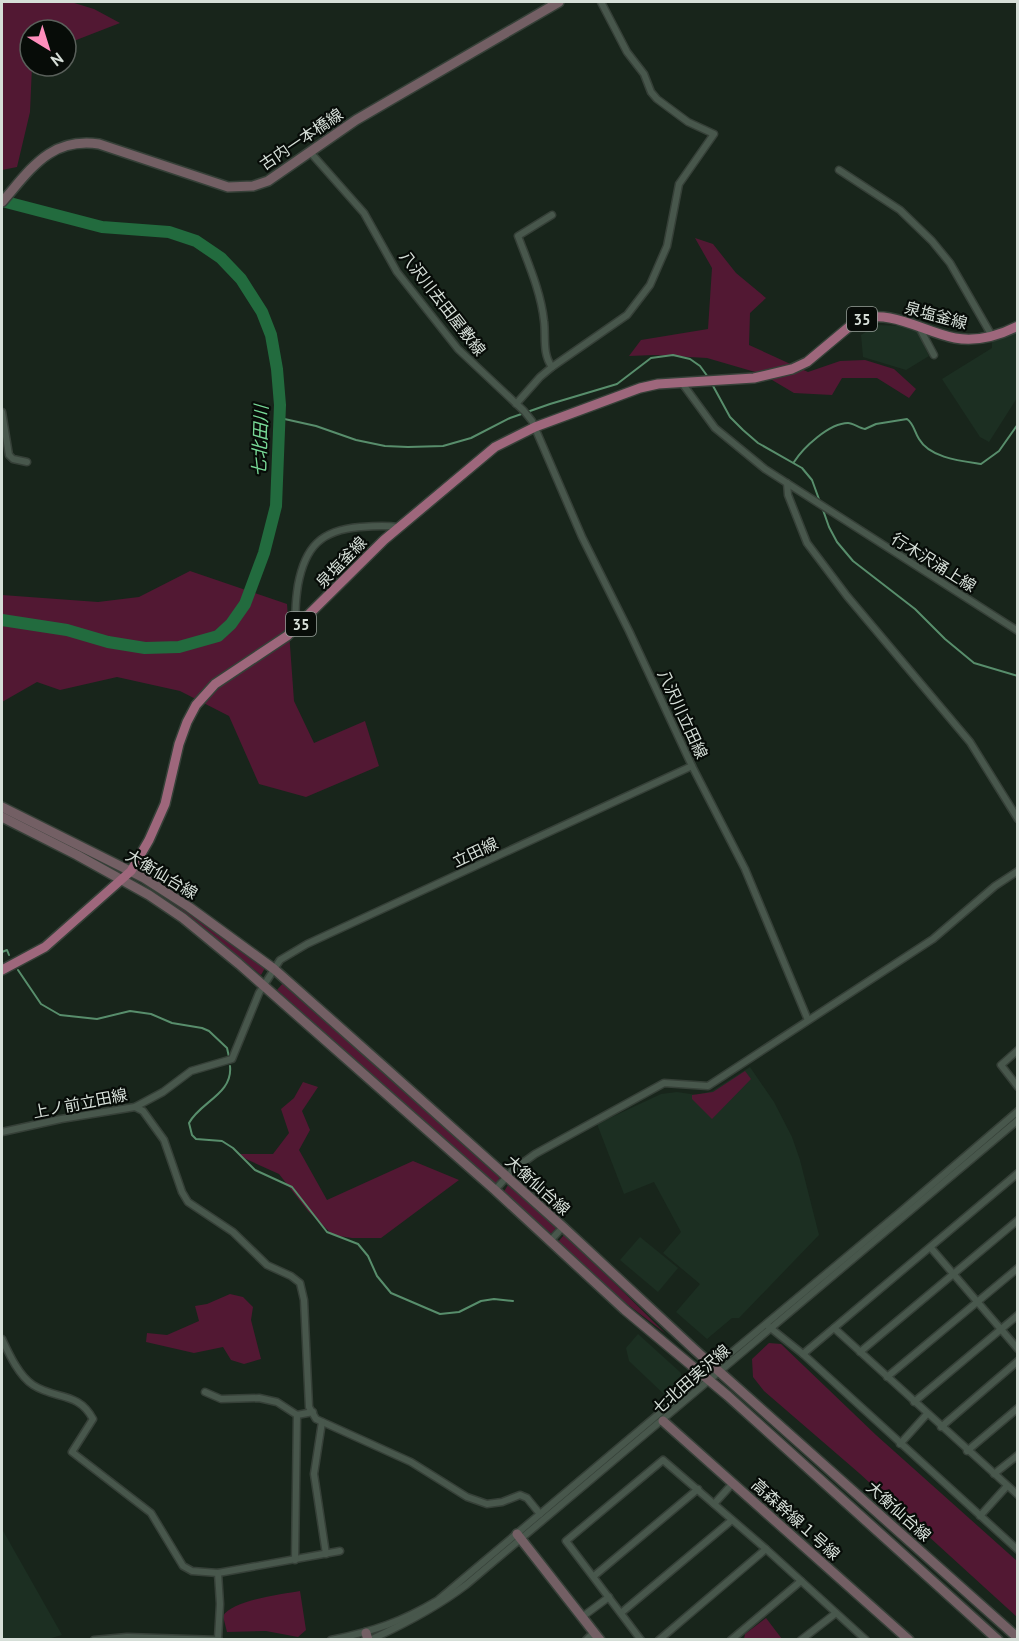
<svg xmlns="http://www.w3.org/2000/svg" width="1019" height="1641" viewBox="0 0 1019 1641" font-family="'PT Sans','Noto Sans JP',sans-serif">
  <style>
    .built { fill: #1c2f22 }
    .green { fill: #521833 }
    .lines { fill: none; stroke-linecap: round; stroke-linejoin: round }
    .stream { stroke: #588e6c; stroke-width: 2 }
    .river { stroke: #226b3e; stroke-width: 12 }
    .street-casing { stroke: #364038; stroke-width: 9 }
    .secondary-casing { stroke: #364038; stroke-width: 12 }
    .primary-casing { stroke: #364038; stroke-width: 12 }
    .street { stroke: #48574c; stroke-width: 6 }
    .secondary { stroke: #735f64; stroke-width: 9 }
    .primary { stroke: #9e677c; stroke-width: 9 }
    .labels { text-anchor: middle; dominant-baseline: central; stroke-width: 4.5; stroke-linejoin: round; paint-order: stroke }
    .shield { fill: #070c08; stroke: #98a09a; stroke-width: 1.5 }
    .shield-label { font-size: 15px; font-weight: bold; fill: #d6dfd8 }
    .street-label { font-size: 16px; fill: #d6dfd8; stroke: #070c08 }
    .water-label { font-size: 18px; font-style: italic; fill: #78d997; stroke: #070c08 }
  </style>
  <rect width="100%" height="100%" fill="#18251b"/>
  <g class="built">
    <polygon points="877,325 904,326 917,330 929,356 906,370 863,357 861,335"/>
    <polygon points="1017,331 1017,398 989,442 980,437 942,379 992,348 992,342"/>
    <polygon points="750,1067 774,1102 792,1137 800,1160 819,1235 739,1318 732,1318 707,1339 676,1312 700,1284 663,1253 681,1232 654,1182 624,1194 597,1124 661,1094 677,1092 697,1095 712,1091"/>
    <polygon points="640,1237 678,1268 658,1292 620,1260"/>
    <polygon points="638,1334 681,1373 682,1384 667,1397 629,1361 626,1348"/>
    <polygon points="2,1529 62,1635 48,1639 2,1639"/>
  </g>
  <g class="green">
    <polygon points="2,2 71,2 94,9 120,23 66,44 66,30 30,30 30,66 32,66 30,112 17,167 2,170"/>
    <polygon points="695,238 713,244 736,273 766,298 750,313 749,345 808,372 840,361 865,360 894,369 916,389 909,398 877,378 842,378 832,395 794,393 762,374 707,358 654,355 629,356 641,340 708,329 712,268"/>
    <polygon points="190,571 287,604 294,701 314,743 365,721 379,766 306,797 259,784 229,716 180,691 117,677 60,690 37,682 2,702 2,595 98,602 139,597"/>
    <polygon points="143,883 240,947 265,968 261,975 175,905"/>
    <polygon points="283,983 500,1177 495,1185 277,990"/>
    <polygon points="745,1071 751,1079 712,1119 692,1099 692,1095 713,1092"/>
    <polygon points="303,1082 318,1087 302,1111 310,1130 299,1150 327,1200 413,1161 459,1180 381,1238 352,1238 333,1235 308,1211 279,1174 246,1159 239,1154 273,1154 289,1133 281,1109 294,1098"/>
    <polygon points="508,1185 556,1228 551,1234 503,1193"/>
    <polygon points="564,1235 577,1246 665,1333 618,1297 558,1242"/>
    <polygon points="230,1294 243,1297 253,1307 251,1320 261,1359 244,1364 231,1360 223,1347 194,1353 146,1342 147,1333 167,1335 199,1321 195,1306 207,1304"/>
    <polygon points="769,1343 781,1344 876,1435 1017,1561 1017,1617 859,1473 764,1391 753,1377 752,1359"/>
    <path d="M300 1591 306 1630 298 1637 266 1631 227 1632 223 1616C232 1600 283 1594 300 1591Z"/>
    <polygon points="766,1618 782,1639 744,1639 745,1634"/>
  </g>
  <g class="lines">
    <g class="stream">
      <polyline points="712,384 730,417 743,430 758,443 802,468 812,480 820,502"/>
      <polyline points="280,418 316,426 356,440 385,446 408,447 443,446 471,438 510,418 550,404 617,384 651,358 673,355 690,359 700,366 708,377"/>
      <path d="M794 462C803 448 829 423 848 423 853 423 859 428 865 429L876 424 907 419C914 424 914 431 919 439 930 458 961 461 981 464L999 451 1018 424"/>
      <polyline points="822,507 829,527 837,542 853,561 915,609 945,639 974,663 1018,676"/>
      <polyline points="2,952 7,950 9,955"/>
      <polyline points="18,970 41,1004 60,1015 97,1019 130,1011 151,1014 172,1023 202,1028 209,1031 227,1048 229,1057"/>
      <path d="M230 1066C233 1094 200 1102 189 1123L192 1135 196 1139 222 1141 233 1148 255 1170 292 1187 327 1232 358 1244 368 1256 377 1276 391 1293 440 1314 459 1312 481 1301 494 1299 513 1301"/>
    </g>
    <polyline class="river" points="2,201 102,227 169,232 196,241 221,258 241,279 262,312 271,335 277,369 280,405 276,506 264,553 245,604 231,624 218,636 179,647 145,648 108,642 67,630 2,620"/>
    <defs>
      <g id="street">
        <polyline points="310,152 364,213 397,272 458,349 524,411 532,421 582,537 629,631 692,766 745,869 808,1020"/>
        <polyline points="839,170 900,210 932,241 950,263 992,336"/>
        <polyline points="919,327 934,355"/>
        <path d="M552 367C542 354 546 336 544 321 541 292 528 263 518 236L552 215"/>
        <polyline points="682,383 715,428 765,469 1018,631"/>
        <polyline points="516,404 540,377 552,367 627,315 650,285 667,246 679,184 714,134 688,122 657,99 651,92 644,74 627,52 601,2"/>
        <polyline points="2,412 9,455 13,459 27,462"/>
        <polyline points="787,483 788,495 807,543 847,596 970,742 1018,819"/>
        <path d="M297 627C294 614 296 598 298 585 305 547 321 530 360 527 373 526 385 525 398 527"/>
        <polyline points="1018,1050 1001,1065 1018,1087"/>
        <polyline points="135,1107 143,1111 164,1140 182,1192 188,1202 233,1232 267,1265 291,1276 300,1283 304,1300 309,1407 316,1419 411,1462 467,1497 487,1504 502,1502 520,1495 527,1498 540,1514"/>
        <polyline points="2,1132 61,1119 135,1107 163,1092 191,1071 232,1059 259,993 280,960 307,944 692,766"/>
        <polyline points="495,1190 513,1170 535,1154 664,1083 708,1086 933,939 995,886 1018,871"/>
        <polyline points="550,1241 563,1227"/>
        <polyline points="931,1248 1018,1349"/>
        <polyline points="768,1326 803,1354 1018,1550"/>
        <polyline points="834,1328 1018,1495"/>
        <path d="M2 1339C9 1354 19 1376 33 1385 56 1400 78 1391 93 1419L72 1452 151 1513 183 1566 192 1571 218 1573 340 1551"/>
        <polyline points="860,1352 1018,1220"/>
        <polyline points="803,1354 1018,1173"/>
        <polyline points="887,1377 1018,1268"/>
        <polyline points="205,1392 221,1399 259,1398 277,1402 297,1415 313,1412"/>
        <polyline points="914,1402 1018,1315"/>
        <polyline points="322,1422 314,1474 326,1554"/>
        <polyline points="941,1427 1018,1361"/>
        <polyline points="900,1444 927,1414"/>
        <polyline points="967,1451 1018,1408"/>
        <polyline points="994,1474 1018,1455"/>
        <polyline points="714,1504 733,1483"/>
        <polyline points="980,1516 1007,1486"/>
        <polyline points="295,1560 297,1415"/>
        <polyline points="594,1576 698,1489"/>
        <polyline points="621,1613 732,1520"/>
        <polyline points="582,1617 609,1597"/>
        <polyline points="218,1639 220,1604 218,1573"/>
        <polyline points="94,1640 127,1637 219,1640"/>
        <path d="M331 1640C374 1631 401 1622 438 1600L731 1353 899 1213 1018 1111"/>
        <path d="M370 1640C405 1624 436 1608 466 1585L1018 1120"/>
        <polyline points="586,1640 594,1632"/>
        <polyline points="641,1640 566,1541 663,1460 766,1549 866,1640"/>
        <polyline points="659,1640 766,1549"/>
        <polyline points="731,1640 801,1581"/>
        <polyline points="801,1640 836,1613"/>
      </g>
      <g id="secondary">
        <path d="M2 202C31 169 50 137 99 144L228 187 253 186 268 181 356 120 559 2"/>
        <polyline points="2,807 144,878 189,907 274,969 381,1064 563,1227 695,1350 1018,1638"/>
        <polyline points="2,817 77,855 149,895 183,918 239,964 495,1190 625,1310 728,1396 998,1640"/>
        <polyline points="663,1421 909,1640"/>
        <polyline points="517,1534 600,1640"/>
        <polyline points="366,1633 368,1640"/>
      </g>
      <path id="primary" d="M2 970 45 947 131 871 149 840 165 804 179 744 187 722 196 705 215 684 287 636 384 540 495 447 535 427 640 388 658 384 754 378 792 369 807 362 856 321C889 307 923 332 955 338 977 342 998 336 1018 326"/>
    </defs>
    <use href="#street" class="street-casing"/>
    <use href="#secondary" class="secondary-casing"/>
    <use href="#primary" class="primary-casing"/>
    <use href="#street" class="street"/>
    <use href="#secondary" class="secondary"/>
    <use href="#primary" class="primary"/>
  </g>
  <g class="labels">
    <g class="shield">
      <rect x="847" y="307" width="30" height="24" rx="4.5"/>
      <rect x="286" y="612" width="30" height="24" rx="4.5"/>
    </g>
    <g class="shield-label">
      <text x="862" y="319">35</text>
      <text x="301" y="624">35</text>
    </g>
    <g class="street-label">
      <text transform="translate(301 139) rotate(-34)">古内一本橋線</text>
      <text transform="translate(443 303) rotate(52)">八沢川去田屋敷線</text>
      <text transform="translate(936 315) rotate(15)">泉塩釜線</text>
      <text transform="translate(341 562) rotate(-46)">泉塩釜線</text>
      <text transform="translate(934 562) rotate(32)">行木沢涌上線</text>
      <text transform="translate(683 714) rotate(65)">八沢川立田線</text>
      <text transform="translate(475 852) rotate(-25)">立田線</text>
      <text transform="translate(162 874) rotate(31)">大衡仙台線</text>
      <text transform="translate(80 1103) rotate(-11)">上ノ前立田線</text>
      <text transform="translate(538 1185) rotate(42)">大衡仙台線</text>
      <text transform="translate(691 1379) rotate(-41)">七北田実沢線</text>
      <text transform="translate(899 1511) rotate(42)">大衡仙台線</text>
      <text transform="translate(796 1519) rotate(42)">高森幹線１号線</text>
    </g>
    <g class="water-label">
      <text transform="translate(260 441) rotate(-88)">七北田川</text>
    </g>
  </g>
  <rect width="1019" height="1641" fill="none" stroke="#d6dfd8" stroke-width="6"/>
  <g transform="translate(48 48) rotate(142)"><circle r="28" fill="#070c08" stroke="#5a605b" stroke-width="1.5"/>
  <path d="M0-4.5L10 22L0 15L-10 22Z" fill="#fe8ebc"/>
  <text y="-9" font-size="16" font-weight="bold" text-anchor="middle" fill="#d6dfd8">N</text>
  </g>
</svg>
